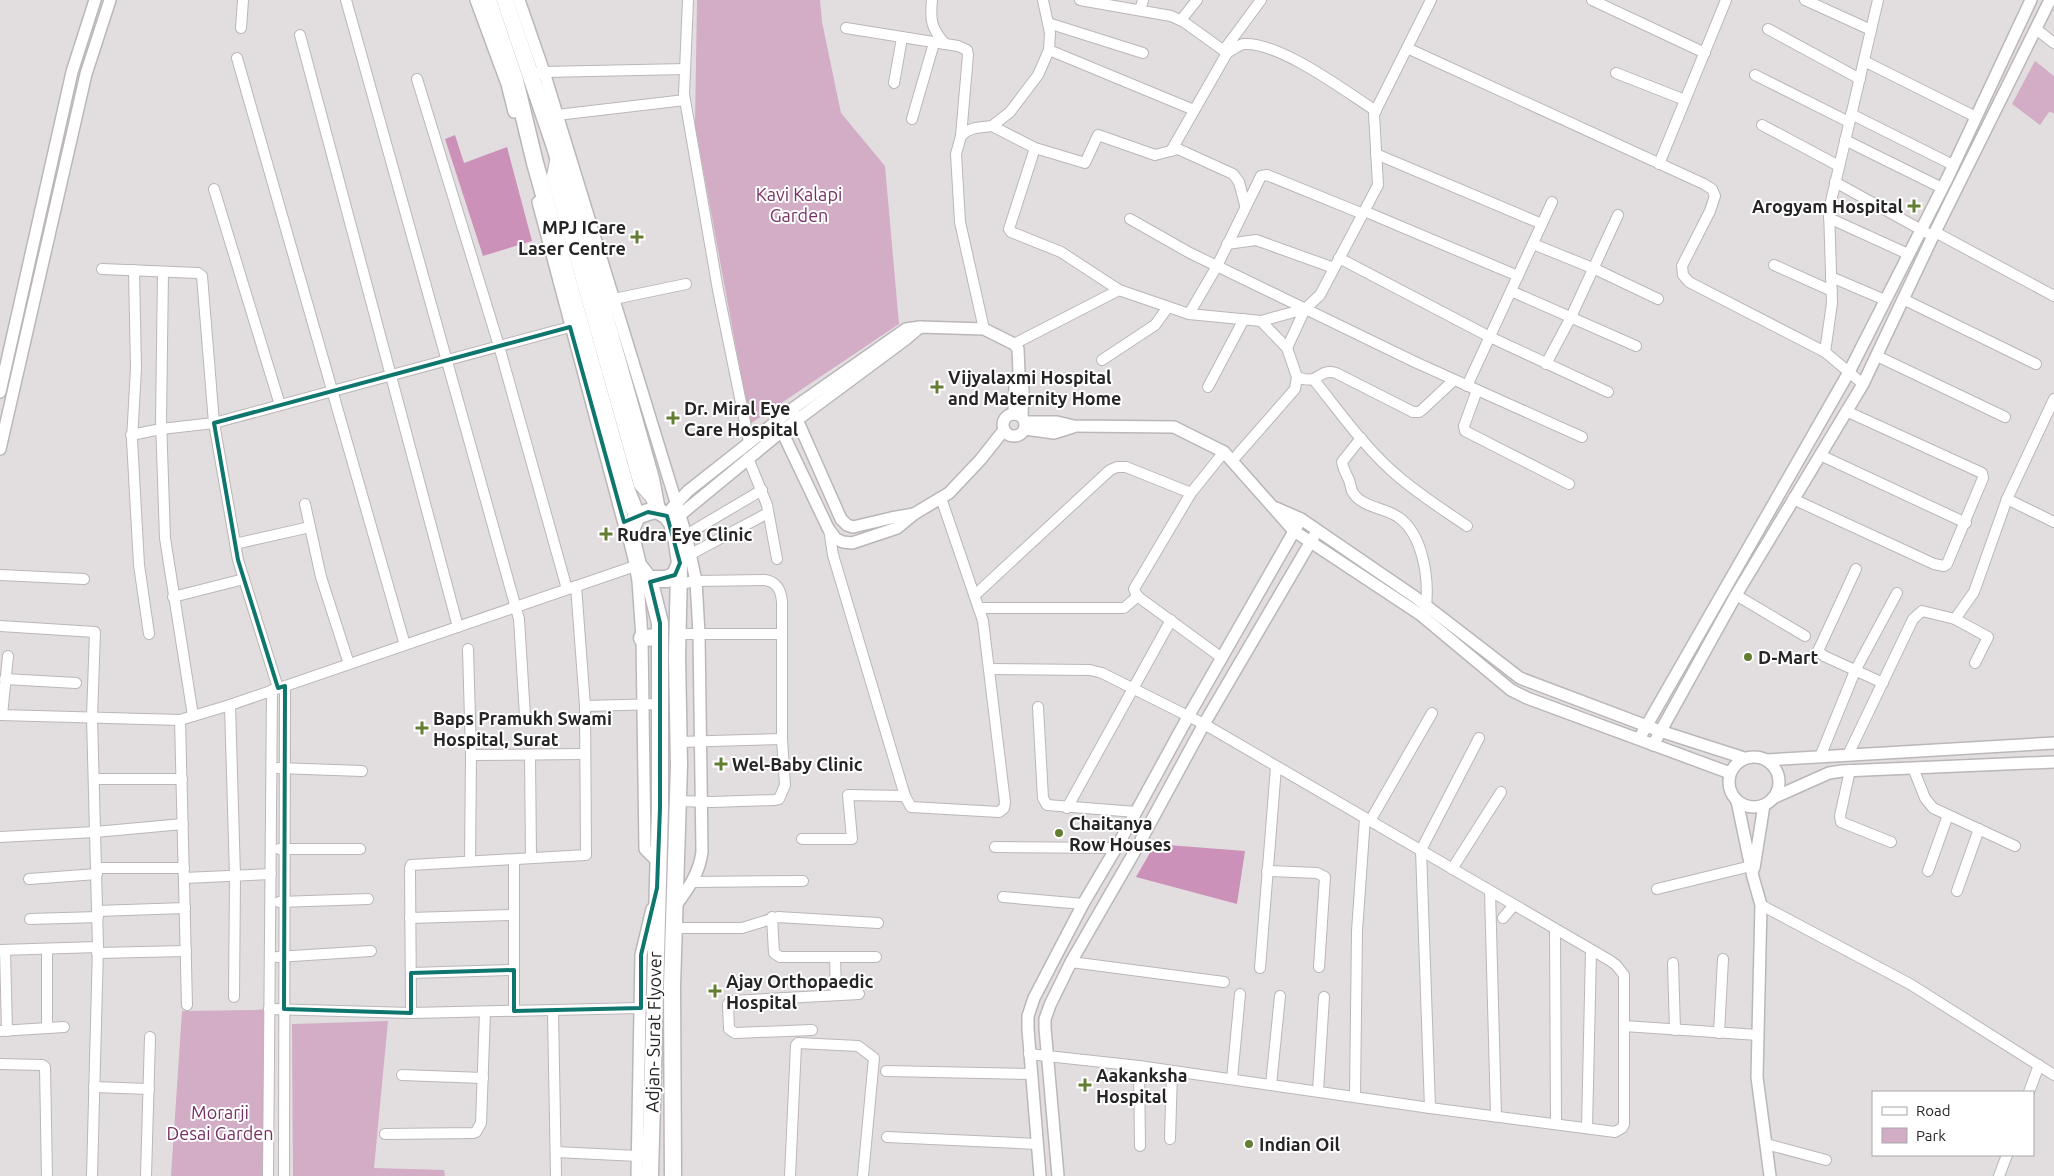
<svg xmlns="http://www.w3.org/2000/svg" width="2054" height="1176" viewBox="0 0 2054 1176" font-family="Ubuntu,sans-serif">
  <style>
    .green { fill: #d2adc5 }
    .forest { fill: #cc91b9 }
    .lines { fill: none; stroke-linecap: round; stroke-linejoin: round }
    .minor-casing { stroke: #bbb6b9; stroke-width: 12 }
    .tertiary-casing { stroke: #bbb6b9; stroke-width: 14 }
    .secondary-casing { stroke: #bbb6b9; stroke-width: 16 }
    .trunk-casing { stroke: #bbb6b9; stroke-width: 19 }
    .minor { stroke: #fff; stroke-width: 10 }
    .tertiary { stroke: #fff; stroke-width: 11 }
    .secondary { stroke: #fff; stroke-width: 14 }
    .trunk { stroke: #fff; stroke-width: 16 }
    .marked { fill: none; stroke: #0f766e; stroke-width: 4; stroke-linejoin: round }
    .poi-dot { fill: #637e32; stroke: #fff; stroke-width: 2 }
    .labels { text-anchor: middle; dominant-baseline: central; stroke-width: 4; stroke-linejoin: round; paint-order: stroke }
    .park-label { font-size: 18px; fill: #763063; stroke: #fff }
    .poi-label { font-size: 18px; font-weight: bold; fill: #262425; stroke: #fff; text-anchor: start }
    .street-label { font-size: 18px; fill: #262425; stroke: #fff }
  </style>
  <rect width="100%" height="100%" fill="#e2dee0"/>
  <g class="green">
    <polygon points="697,0 820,0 822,22 841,113 885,166 899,324 750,424 695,125"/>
    <polygon points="2035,61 2054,76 2054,113 2049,112 2040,125 2012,104"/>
    <polygon points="267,1009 265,1176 171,1176 182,1011 256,1010"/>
    <polygon points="388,1021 374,1168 444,1170 445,1176 293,1176 292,1024"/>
  </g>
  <g class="forest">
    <polygon points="455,135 464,163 507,147 532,241 483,256 445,139"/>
    <polygon points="1155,844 1245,851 1237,904 1136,877"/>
  </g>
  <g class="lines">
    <defs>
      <g id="minor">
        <polyline points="346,0 519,619 525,716"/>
        <polyline points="688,0 684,94 718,290 749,442"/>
        <path d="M932 0C930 20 931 28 945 44"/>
        <path d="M1080 0 1171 16 1184 22 1227 53C1232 50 1238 45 1244 44 1280 42 1345 91 1376 111"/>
        <polyline points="1592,0 1705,53"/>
        <polyline points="1805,0 1871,30"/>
        <polyline points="1140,10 1143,0"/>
        <polyline points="1181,20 1197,0"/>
        <polyline points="1048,23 1143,53"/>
        <polyline points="241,28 243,0"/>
        <polyline points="846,28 958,46 967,50 968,55 961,136"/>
        <polyline points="1768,29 1860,79"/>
        <polyline points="2036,29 2054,43"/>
        <polyline points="300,35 458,627"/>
        <polyline points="1407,48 1704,184 1712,189 1715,196 1710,211 1682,266 1683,275 1689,282 1825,352 1863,384"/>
        <polyline points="1049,50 1194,110"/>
        <polyline points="1224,50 1261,0"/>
        <polyline points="237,58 405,645"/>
        <polyline points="1864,61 1976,117"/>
        <polyline points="536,73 544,72 685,69"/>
        <polyline points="1616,73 1685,100"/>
        <polyline points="1755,75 1849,122"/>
        <polyline points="417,79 499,346 567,589"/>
        <polyline points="894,83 902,38"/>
        <polyline points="1851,114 1953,165"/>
        <polyline points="557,115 685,100"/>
        <polyline points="912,119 934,43"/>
        <polyline points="1762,125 1839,166"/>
        <polyline points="992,126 1035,148 1085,163 1098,135 1155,155 1178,149 1233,174 1239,182 1245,205"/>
        <polyline points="1845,140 1942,188"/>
        <polyline points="1035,148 1009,229 1011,232 1061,252 1119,290 1189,314 1261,321 1305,309 1320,295 1378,185 1374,114 1431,0"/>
        <polyline points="1171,151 1227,53"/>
        <polyline points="1376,154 1542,224"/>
        <polyline points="1659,164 1726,0"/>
        <polyline points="1835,182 1927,233"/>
        <polyline points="214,189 280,405"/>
        <polyline points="1364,211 1518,276"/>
        <polyline points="1829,218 1908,254"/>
        <polyline points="1130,219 1190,253 1417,363 1582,437"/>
        <polyline points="1935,232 2054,296"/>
        <polyline points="1227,244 1256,240 1334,268"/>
        <polyline points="1533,244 1595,269 1658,299"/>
        <polyline points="1339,258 1490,337 1608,392"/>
        <polyline points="1774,265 1832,291"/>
        <polyline points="102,269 198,273 202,276 214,423 238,560 278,688"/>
        <polyline points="134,270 136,368 132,440 139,565 149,634"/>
        <polyline points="163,272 161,420 165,538 193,716"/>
        <polyline points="1831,277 1885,300"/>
        <polyline points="1511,291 1636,346"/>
        <polyline points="614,299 686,284"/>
        <polyline points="1903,299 2036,364"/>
        <polyline points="1189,314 1217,266 1261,176 1267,175 1363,214"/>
        <polyline points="984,329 960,222 956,154 961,136 967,131 975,128 992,126 1010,112 1038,75 1049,50 1050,33 1043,0"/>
        <polyline points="1014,344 1119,290"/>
        <polyline points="1287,348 1305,309"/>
        <polyline points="1825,352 1832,303 1829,210 1878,0"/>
        <polyline points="1877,356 2005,417"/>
        <polyline points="1102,360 1155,325 1168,307"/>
        <polyline points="1546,364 1571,317 1618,215"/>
        <path d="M1297 377C1321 386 1316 368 1336 373L1413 412H1419L1423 409 1454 380"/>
        <path d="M1314 380C1339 411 1362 444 1392 471 1415 492 1442 509 1467 526"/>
        <polyline points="1467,386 1552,202"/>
        <polyline points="1208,387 1244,319"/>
        <polyline points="1477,390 1464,426 1465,431 1569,484"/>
        <polyline points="131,435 161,429 214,423 570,327"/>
        <path d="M1361 438 1342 462C1343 468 1346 474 1349 480 1350 483 1351 488 1352 491 1361 508 1384 507 1398 517 1423 534 1429 578 1426 606"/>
        <polyline points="1820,455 1966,523"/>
        <polyline points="748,458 767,505 777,559"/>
        <polyline points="1232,461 1295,389 1297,377 1287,348 1261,321"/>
        <polyline points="1793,499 1934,564 1944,566 1947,564 1983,478 1982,473 1846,411"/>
        <polyline points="2007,499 2054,522"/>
        <polyline points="305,504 321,577 349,664"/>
        <polyline points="829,529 833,555 905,796 911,807 999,812 1004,808 1005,802 983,621 941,498"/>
        <polyline points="686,535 762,490"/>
        <polyline points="235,544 310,527"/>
        <polyline points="691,554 768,513"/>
        <polyline points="1856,569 1818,651 1824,656 1883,683"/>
        <polyline points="0,575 84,579"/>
        <polyline points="975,595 1110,470 1117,467 1126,467 1191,493"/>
        <polyline points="1736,595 1805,636"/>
        <polyline points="173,597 244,579"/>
        <polyline points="979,608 1124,608 1138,596"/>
        <polyline points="1955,619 1988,637 1975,663"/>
        <polyline points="0,626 95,632 92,717 98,947 92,1176"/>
        <polyline points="677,634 782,634"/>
        <polyline points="468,649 471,755 470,861"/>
        <polyline points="1222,658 1137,596 1134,589 1191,493 1224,452"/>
        <polyline points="990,669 1090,670 1102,673 1204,724 1609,960 1616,965 1624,975 1624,1124 1622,1128 1615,1132 1430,1108 1139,1066 1029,1054"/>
        <polyline points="5,679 76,683"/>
        <polyline points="230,705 235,876 234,997"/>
        <polyline points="585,706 660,704"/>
        <polyline points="1038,707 1043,798 1047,805 1136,812"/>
        <polyline points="0,715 180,720 230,705 638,565"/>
        <polyline points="2,715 8,656"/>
        <polyline points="180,720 187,1005"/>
        <polyline points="678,742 782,739"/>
        <polyline points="471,755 585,754"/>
        <polyline points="530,755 531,858"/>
        <polyline points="1848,755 1913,619 1922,611 1955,619 1974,592 2007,499 2054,399"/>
        <polyline points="1820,757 1855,671 1897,593"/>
        <polyline points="278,768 362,771"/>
        <polyline points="1913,768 1925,798 1933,808 2015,846"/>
        <polyline points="1850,770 1840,816 1841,822 1891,842"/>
        <polyline points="94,779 182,779"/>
        <path d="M677 801 712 802 774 800 779 799 785 785 782 739V602C781 590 777 582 765 580L696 581 679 584"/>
        <polyline points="1067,808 1171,620"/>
        <polyline points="1370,821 1432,713"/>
        <polyline points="0,837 95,832 183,824"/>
        <polyline points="802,839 852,839 848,795 905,796"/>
        <polyline points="995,847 1116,848"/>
        <polyline points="279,849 360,849"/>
        <polyline points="97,868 184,868"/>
        <polyline points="1452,869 1501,792"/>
        <polyline points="1267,871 1317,873 1325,877 1319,967"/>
        <polyline points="1928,871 1948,815"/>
        <polyline points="184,878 271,874"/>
        <polyline points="29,879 97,874"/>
        <polyline points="693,882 803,881"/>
        <polyline points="1657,889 1751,866"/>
        <polyline points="1490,891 1496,1116"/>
        <polyline points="1957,891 1979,829"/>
        <polyline points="1003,897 1083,904"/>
        <polyline points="279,902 368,899"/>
        <polyline points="1761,905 1910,984 2054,1075"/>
        <polyline points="97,911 185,908"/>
        <polyline points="772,917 774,953 780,957 876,957"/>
        <polyline points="410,918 514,915"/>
        <polyline points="1503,918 1514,905"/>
        <polyline points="30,919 98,917"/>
        <polyline points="674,928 742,928 778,917 878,923"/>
        <polyline points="1555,929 1556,1124"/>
        <polyline points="47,949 47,1028"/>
        <polyline points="0,950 98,947"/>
        <polyline points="5,950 7,1031"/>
        <polyline points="97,953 186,951"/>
        <polyline points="277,957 371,951"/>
        <polyline points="835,957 836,994"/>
        <polyline points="1071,962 1224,982"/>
        <polyline points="1673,963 1675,1030"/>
        <polyline points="1260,968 1276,767"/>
        <polyline points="411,973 514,970"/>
        <polyline points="269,1009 411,1013 641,1008"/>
        <polyline points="514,1011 514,860"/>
        <polyline points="553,1011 556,1176"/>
        <polyline points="411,1013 410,868 411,865 586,855 585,706 576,586"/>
        <polyline points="1624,1026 1758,1035"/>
        <polyline points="812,1030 735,1033 729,1029 728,1004 732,1001 859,994"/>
        <polyline points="0,1031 64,1027"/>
        <polyline points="1719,1033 1723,959"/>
        <polyline points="0,1064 42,1065 45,1067 47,1176"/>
        <polyline points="1139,1066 1140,1146"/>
        <polyline points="886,1071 1031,1074"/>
        <polyline points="402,1075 483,1078"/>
        <polyline points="1232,1079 1240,994"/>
        <polyline points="1271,1085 1280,996"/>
        <polyline points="94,1087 149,1089"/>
        <polyline points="1318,1091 1324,997"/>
        <polyline points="2029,1092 2039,1065"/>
        <polyline points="1355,1096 1357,931 1365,818"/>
        <polyline points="1430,1108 1421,850 1479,738"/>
        <polyline points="1587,1128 1591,950"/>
        <polyline points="385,1134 473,1133 476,1132 481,1123 485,1012"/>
        <polyline points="887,1137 1037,1144"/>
        <polyline points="1170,1139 1172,1071"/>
        <polyline points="1766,1144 1826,1160"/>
        <polyline points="556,1152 638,1156"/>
        <polyline points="146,1176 150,1037"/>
        <polyline points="268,1176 272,690"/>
        <polyline points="284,1176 285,686"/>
        <polyline points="790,1176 796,1045 798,1043 858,1046 874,1058 863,1176"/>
        <polyline points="1999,1176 2007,1155"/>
      </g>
      <g id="tertiary">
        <polyline points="476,0 507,84 514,112"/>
        <path d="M519 0 544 72 686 535 696 581 699 634 702 852C699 875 687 890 674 908"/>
        <polyline points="538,202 628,539"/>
        <polyline points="0,392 72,72 95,0"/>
        <circle cx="1014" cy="425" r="11"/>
        <polyline points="1014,414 1015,386 1019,375"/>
        <polyline points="795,415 841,519 847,525 853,527 891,518 914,514"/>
        <polyline points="777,421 828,528 836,539 843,542 852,543 897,528 914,514 949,493 981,459 1004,430"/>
        <polyline points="1025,422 1057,422 1074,426 1174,427 1224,452 1294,531 1421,615 1511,690 1527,698 1730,773"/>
        <polyline points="1025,429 1054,433 1073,427"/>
        <polyline points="0,449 86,74 110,0"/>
        <polyline points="672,508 688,491 792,409 906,329 920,327 984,329 1014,344 1018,349 1019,373 1023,389 1022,417"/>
        <polyline points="1276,508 1301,519 1415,597 1520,678 1660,731 1744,758"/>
        <polyline points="674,520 782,431 906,339 920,327"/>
        <polyline points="635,564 638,581 642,638 645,849 658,862"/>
        <polyline points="1639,739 1849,372 1948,177 2031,0"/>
        <polyline points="1653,745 1736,595 1863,384 1933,236 2050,0"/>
        <circle cx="1754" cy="782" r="25"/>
        <polyline points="1767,760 2054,743"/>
        <polyline points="1773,798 1829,773 1842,771 2054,762"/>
        <polyline points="1737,801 1753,877 1761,905 1757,1077 1770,1176"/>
        <polyline points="1754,868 1764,805"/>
        <polyline points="637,1176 641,955 652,909"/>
        <polyline points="1040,1176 1028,1029 1028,1016 1034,998 1083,904 1119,843 1189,715 1301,519"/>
        <polyline points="1058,1176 1045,1028 1045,1019 1050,1005 1071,962 1135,851 1204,724 1317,531"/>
      </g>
      <polyline id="secondary" points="558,157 554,176 641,484 656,501"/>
      <g id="trunk">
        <polyline points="488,0 515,80 535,163 627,491 637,516"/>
        <polyline points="505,0 555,147 594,277 651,479 657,510"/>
        <polygon points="657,510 667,516 672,523 677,542 680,563 675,575 667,579 649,579 638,565 630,532 637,516 648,512"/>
        <polyline points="649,579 660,623 660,808 650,1176"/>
        <polyline points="642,638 660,637"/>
        <polyline points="673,1176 672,985 679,765 677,656 679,569"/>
      </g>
    </defs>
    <use href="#minor" class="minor-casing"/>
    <use href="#tertiary" class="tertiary-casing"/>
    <use href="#secondary" class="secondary-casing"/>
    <use href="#trunk" class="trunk-casing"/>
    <use href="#minor" class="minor"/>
    <use href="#tertiary" class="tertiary"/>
    <use href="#secondary" class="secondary"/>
    <use href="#trunk" class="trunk"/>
  </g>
  <path class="marked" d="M570 327 624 522 648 512 667 516 680 563 675 575 650 582 660 623V808L657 888 641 955V1008L514 1011V970L411 973V1013L284 1009 285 686 278 688 238 560 214 423Z"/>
  <g class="poi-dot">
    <path d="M1911.5 198.5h5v5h5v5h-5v5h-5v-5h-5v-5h5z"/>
    <path d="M634.5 229.5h5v5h5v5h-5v5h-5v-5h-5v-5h5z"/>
    <path d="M934.5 379.5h5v5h5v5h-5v5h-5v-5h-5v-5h5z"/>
    <path d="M670.5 410.5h5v5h5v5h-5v5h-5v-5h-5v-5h5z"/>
    <path d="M603.5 526.5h5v5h5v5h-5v5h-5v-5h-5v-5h5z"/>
    <circle cx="1748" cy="657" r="5"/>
    <path d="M419.5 720.5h5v5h5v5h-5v5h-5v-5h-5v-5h5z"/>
    <path d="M718.5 756.5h5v5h5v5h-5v5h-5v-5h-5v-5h5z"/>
    <circle cx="1059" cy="833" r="5"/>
    <path d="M712.5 983.5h5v5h5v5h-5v5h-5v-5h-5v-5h5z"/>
    <path d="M1082.5 1077.5h5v5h5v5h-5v5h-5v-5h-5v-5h5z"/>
    <circle cx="1249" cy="1144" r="5"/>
  </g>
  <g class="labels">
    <g class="park-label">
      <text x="799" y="194">Kavi Kalapi<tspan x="799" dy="21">Garden</tspan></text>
      <text x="220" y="1112">Morarji<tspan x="220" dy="21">Desai Garden</tspan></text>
    </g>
    <g class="poi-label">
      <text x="1903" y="206" text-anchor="end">Arogyam Hospital</text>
      <text x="626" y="227" text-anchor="end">MPJ ICare<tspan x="626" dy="21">Laser Centre</tspan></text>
      <text x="948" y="377">Vijyalaxmi Hospital<tspan x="948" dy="21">and Maternity Home</tspan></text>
      <text x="684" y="408">Dr. Miral Eye<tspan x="684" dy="21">Care Hospital</tspan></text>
      <text x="617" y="534">Rudra Eye Clinic</text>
      <text x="1758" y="657">D-Mart</text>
      <text x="433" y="718">Baps Pramukh Swami<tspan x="433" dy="21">Hospital, Surat</tspan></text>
      <text x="732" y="764">Wel-Baby Clinic</text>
      <text x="1069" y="823">Chaitanya<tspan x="1069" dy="21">Row Houses</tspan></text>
      <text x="726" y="981">Ajay Orthopaedic<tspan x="726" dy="21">Hospital</tspan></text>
      <text x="1096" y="1075">Aakanksha<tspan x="1096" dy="21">Hospital</tspan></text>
      <text x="1259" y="1144">Indian Oil</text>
    </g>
    <g class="street-label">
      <text transform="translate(653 1032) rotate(-89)">Adjan- Surat Flyover</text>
    </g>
  </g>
  <rect x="1872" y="1091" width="162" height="65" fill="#ffffff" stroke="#a8a7a8"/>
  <rect x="1882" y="1107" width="25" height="8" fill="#ffffff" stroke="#a8a7a8"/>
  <text x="1916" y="1116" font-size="15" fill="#262425">Road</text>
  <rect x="1882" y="1128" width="25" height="15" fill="#d2adc5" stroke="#a8a7a8"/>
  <text x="1916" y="1141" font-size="15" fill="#262425">Park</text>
</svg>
